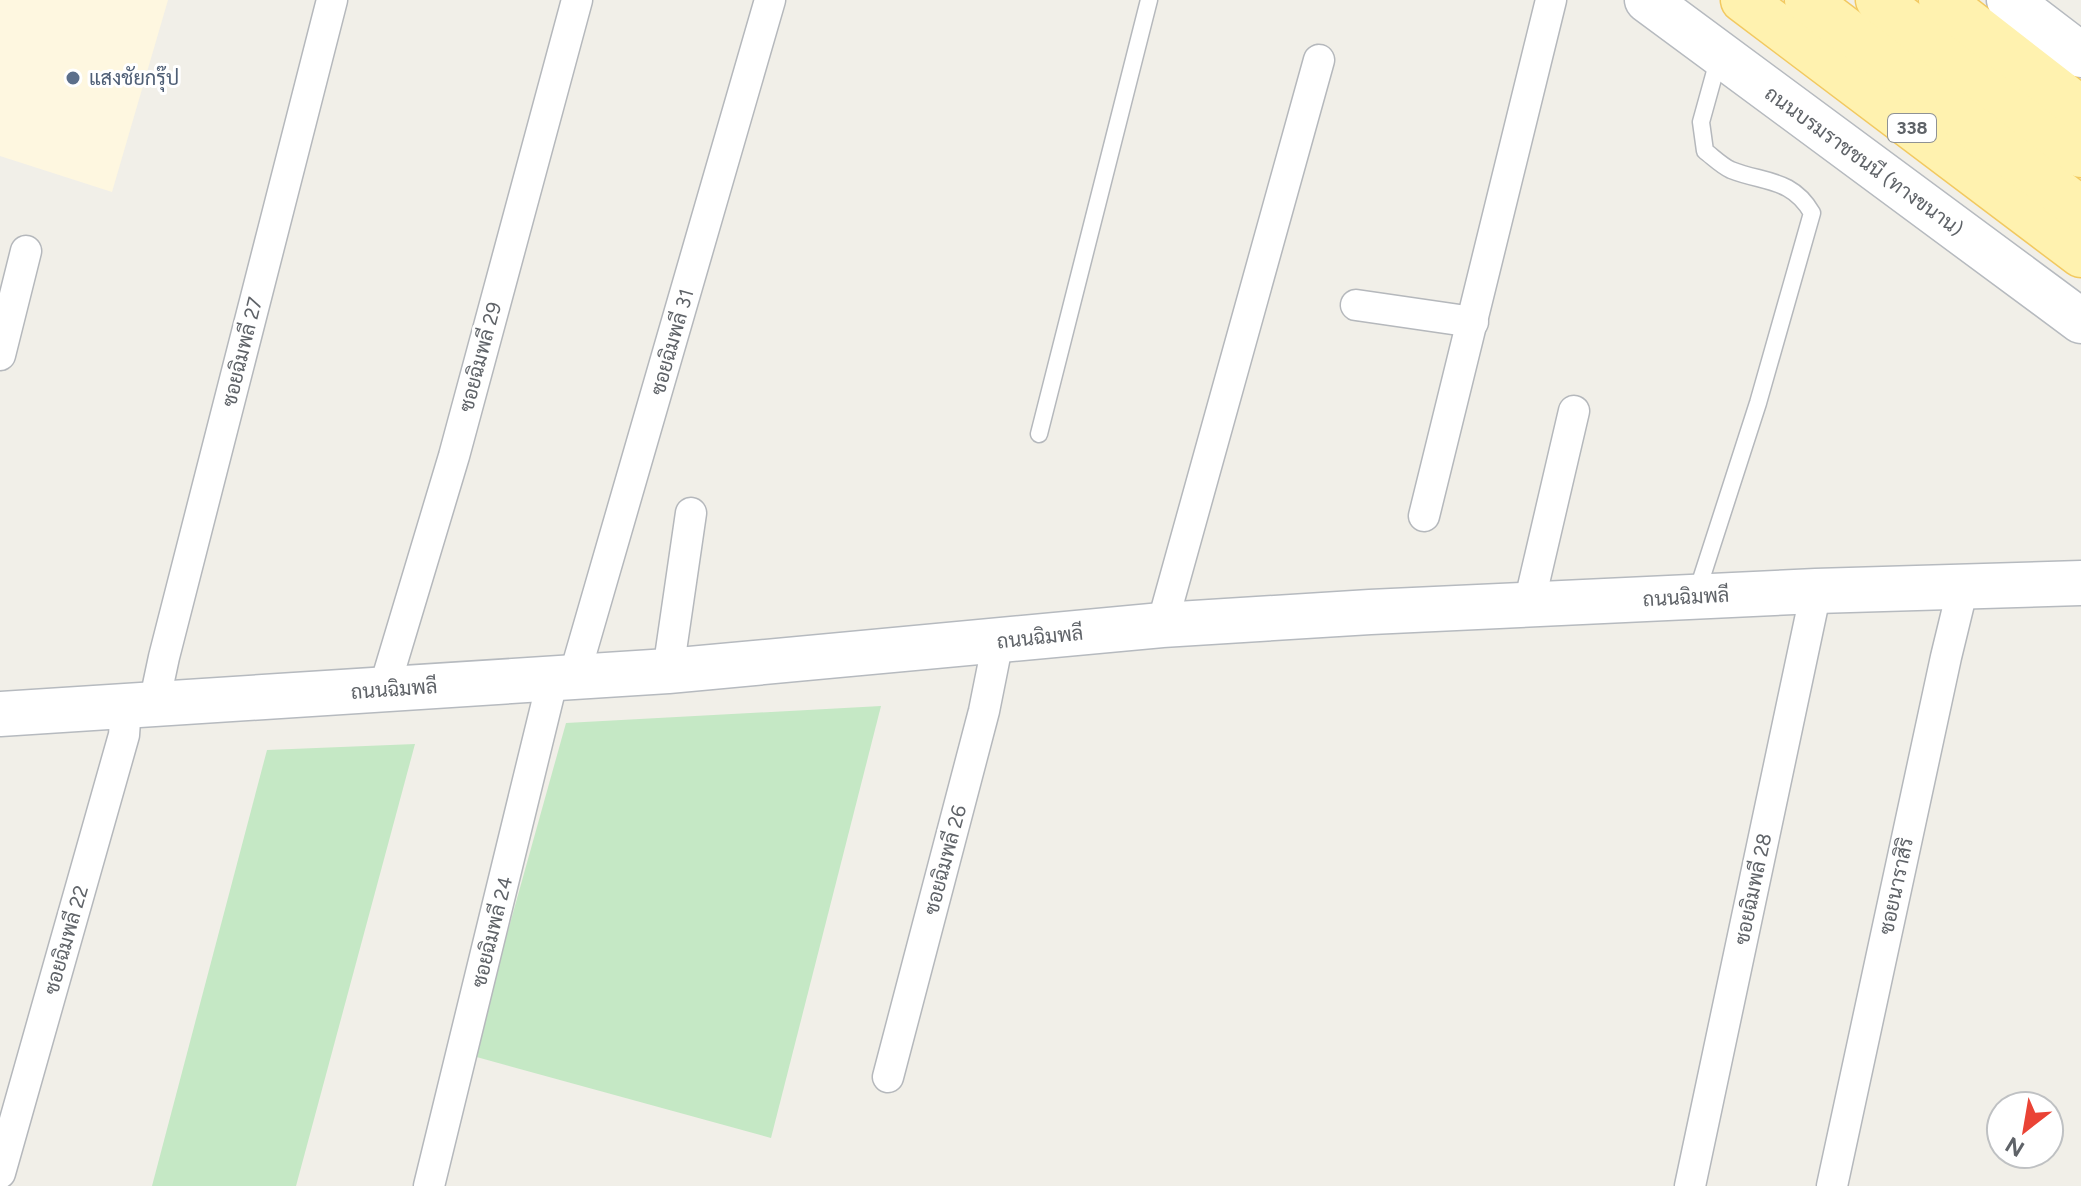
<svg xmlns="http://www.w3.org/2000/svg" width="2081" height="1186" viewBox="0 0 2081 1186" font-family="Figtree,Sarabun,sans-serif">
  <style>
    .commercial { fill: #fef7e0 }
    .green { fill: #c5e8c5 }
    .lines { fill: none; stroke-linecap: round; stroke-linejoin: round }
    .lane-casing { stroke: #b5b8bc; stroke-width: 19 }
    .street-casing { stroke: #b5b8bc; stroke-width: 33 }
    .secondary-casing { stroke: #b6babf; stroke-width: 47 }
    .primary-casing { stroke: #f2c960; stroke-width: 47 }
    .lane { stroke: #fff; stroke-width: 16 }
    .street { stroke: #fff; stroke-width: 30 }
    .secondary { stroke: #fff; stroke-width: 44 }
    .primary { stroke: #fff2af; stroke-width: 44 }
    .service-dot { fill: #5c6f8a; stroke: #fff; stroke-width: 3 }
    .labels { text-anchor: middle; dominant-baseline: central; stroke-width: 6; stroke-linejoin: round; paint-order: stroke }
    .shield { fill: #fff; stroke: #8f9295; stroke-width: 2 }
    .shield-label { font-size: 18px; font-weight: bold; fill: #5f6368 }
    .service-label { font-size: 20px; fill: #4e5e75; stroke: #fff; text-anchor: start }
    .street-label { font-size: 20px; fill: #5f6368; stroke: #fff }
  </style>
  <rect width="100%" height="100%" fill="#f1efe8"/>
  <polygon class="commercial" points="0,0 168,0 112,192 0,156"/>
  <g class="green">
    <polygon points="881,706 771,1138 473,1056 566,723"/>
    <polygon points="415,744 296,1186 152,1186 267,750"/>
  </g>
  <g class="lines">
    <defs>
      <g id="lane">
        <polyline points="1039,434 1149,0"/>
        <path d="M1696 595 1758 403 1812 213C1792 178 1764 183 1731 170 1722 166 1713 157 1705 151L1701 122 1719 57"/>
      </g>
      <g id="street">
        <polyline points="1356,305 1473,322"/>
        <polyline points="0,355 26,251"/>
        <polyline points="1424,516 1551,0"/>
        <polyline points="1529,604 1574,411"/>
        <polyline points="1162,625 1319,60"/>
        <polyline points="668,671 691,513"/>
        <polyline points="574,677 770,0"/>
        <polyline points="384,689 454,456 577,0"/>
        <polyline points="154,704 164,657 332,0"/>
        <polyline points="888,1077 984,711 998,641"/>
        <polyline points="0,1173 124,735 126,706"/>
        <polyline points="429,1186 553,678"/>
        <polyline points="1690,1186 1816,591"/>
        <polyline points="1832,1186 1946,657 1963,587"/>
      </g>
      <g id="secondary">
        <polyline points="1647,0 2081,321"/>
        <polyline points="2009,0 2081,55"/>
        <polyline points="0,714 668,671 1162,625 1370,612 1816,591 2081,583"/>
      </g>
      <g id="primary">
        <polyline points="1743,0 2081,255"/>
        <polyline points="1807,0 2081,209"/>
        <polyline points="1878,0 2081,155"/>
        <polyline points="1941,0 2081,109"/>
      </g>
    </defs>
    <use href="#lane" class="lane-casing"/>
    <use href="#street" class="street-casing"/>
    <use href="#secondary" class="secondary-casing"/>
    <use href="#primary" class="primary-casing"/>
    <use href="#lane" class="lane"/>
    <use href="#street" class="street"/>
    <use href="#secondary" class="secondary"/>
    <use href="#primary" class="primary"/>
  </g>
  <circle class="service-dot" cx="73" cy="78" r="8"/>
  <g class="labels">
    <rect class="shield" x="1888" y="114" width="48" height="28" rx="6"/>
    <g class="shield-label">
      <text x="1912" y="128">338</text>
    </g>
    <g class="service-label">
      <text x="89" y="78">แสงชัยกรุ๊ป</text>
    </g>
    <g class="street-label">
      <text transform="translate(1864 161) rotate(36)">ถนนบรมราชชนนี (ทางขนาน)</text>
      <text transform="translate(672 342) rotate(-74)">ซอยฉิมพลี 31</text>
      <text transform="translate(242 352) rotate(-76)">ซอยฉิมพลี 27</text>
      <text transform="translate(480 357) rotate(-75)">ซอยฉิมพลี 29</text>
      <text transform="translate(1686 597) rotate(-3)">ถนนฉิมพลี</text>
      <text transform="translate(1040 637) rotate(-6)">ถนนฉิมพลี</text>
      <text transform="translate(394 689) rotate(-4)">ถนนฉิมพลี</text>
      <text transform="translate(945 860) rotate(-75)">ซอยฉิมพลี 26</text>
      <text transform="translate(1896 886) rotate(-78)">ซอยนาราสิริ</text>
      <text transform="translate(1753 889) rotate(-78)">ซอยฉิมพลี 28</text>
      <text transform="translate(492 932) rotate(-76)">ซอยฉิมพลี 24</text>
      <text transform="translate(66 940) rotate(-74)">ซอยฉิมพลี 22</text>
    </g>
  </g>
  <g transform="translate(2025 1130) rotate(211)"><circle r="38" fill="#ffffff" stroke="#bfc1c3" stroke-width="2"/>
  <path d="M0-6L14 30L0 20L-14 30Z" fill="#ea4335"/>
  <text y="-12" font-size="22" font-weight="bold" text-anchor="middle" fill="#5f6368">N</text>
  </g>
</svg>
